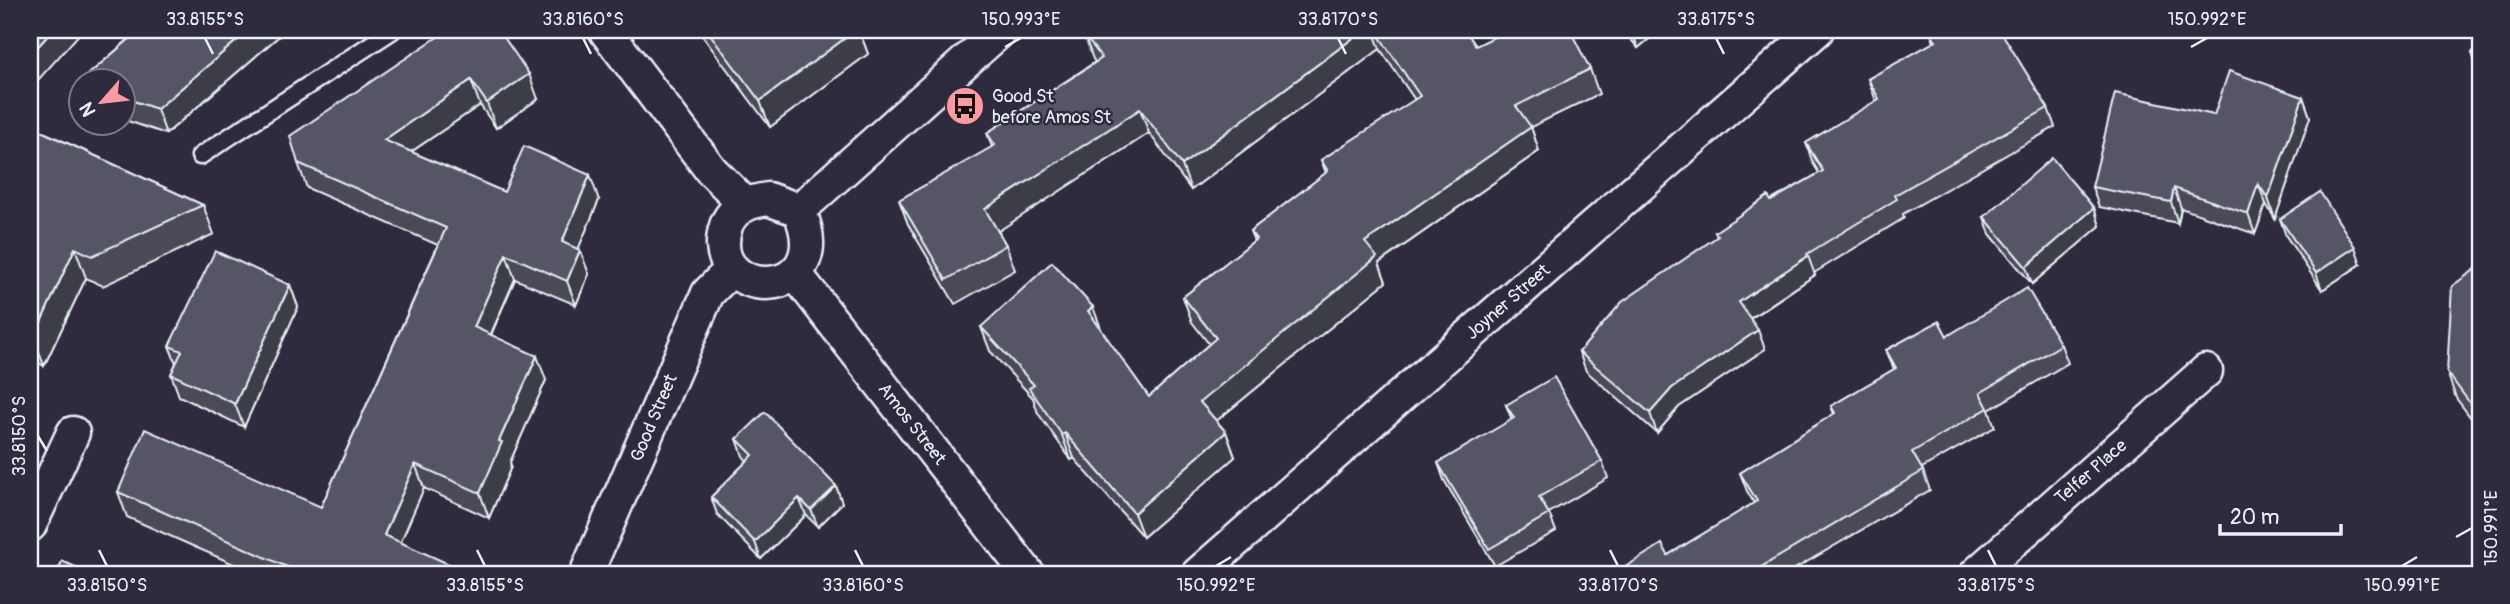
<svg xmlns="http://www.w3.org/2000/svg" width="2510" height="604" viewBox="0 0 2510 604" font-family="Pangolin,sans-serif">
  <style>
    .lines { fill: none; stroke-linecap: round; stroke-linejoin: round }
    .service-casing { stroke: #e8f1f8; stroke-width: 21 }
    .minor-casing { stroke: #e8f1f8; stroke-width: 37 }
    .service { stroke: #2f2a3d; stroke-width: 16 }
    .minor { stroke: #2f2a3d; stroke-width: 32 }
    .wall { fill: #4b4957; stroke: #e8f1f8; stroke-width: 2 }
    .shaded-wall { fill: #3d3c47; stroke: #e8f1f8; stroke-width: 2 }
    .building { fill: #575565; stroke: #e8f1f8; stroke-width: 2 }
    .ticks { fill: none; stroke: #e8f1f8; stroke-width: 2.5 }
    .labels { text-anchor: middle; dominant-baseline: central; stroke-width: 5; stroke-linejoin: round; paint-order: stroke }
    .poi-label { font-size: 18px; fill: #e8f1f8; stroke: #2f2a3d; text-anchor: start }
    .street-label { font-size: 18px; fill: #e8f1f8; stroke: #2f2a3d }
    .neatline { fill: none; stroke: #e8f1f8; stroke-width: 2.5 }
    .ticks-label { font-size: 18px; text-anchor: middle; fill: #e8f1f8 }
  </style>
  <rect width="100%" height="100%" fill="#2f2a3d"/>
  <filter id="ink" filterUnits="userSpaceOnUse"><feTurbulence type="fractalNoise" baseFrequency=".0143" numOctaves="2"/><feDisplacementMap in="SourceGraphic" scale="14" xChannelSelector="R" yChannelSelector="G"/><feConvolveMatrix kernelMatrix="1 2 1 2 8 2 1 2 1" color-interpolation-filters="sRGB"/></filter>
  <g filter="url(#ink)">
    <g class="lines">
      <defs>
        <polyline id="service" points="200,156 393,30"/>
        <g id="minor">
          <polyline points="605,30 711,170 745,204"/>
          <path d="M768 199 799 210C841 306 701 303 726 226 732 208 751 201 768 199Z"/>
          <polyline points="799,210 1001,30"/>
          <polyline points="795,273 1028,574"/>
          <polyline points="30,525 73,433"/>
          <polyline points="586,574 708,293 732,269"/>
          <polyline points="1198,574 1817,30"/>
          <polyline points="1976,574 2206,371"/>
        </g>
      </defs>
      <use href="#service" class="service-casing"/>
      <use href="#minor" class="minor-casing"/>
      <use href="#service" class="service"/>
      <use href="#minor" class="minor"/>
    </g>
    <g class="wall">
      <polygon points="136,30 286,30 166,134 122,119 122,80 91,80 89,74 137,32"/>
      <polygon points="448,30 538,99 496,128 480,105 411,152 504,192 599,200 578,249 589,274 576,305 515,279 491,335 546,380 510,462 511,467 489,518 424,488 400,542 462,574 256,574 127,517 118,492 321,507 438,245 307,188 298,163"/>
      <polygon points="698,30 859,30 868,54 770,127"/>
      <polygon points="1091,30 1465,30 1476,46 1590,69 1599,94 1531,127 1539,151 1379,263 1386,282 1216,421 1226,432 1235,457 1143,537 1074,458 1071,460 1038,413 1033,398 990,351 981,327 1101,330 1149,397 1209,344 1192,322 1183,297 1254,241 1250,231 1326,173 1321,160 1415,100 1380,49 1191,190 1149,133 998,231 1006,245 1015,270 955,304 908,224 899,200 992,147 987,133 1095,62 1093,59 1084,35"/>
      <polygon points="1623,30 1660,30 1638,48"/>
      <polygon points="1931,34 2048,108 2055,127 1903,214 1904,218 1814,273 1815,275 1750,319 1765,349 1679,407 1657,433 1586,371 1579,352 1717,237 1715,232 1819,173 1813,163 1806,143 1876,101 1868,79 1934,42"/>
      <polygon points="2480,44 2480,77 2472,53"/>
      <polygon points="2303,97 2310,117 2275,219 2266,204 2255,234 2181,208 2178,223 2099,207 2092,187 2214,115"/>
      <polygon points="30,126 203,205 214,234 103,286 86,278 44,366 30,359"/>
      <polygon points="2094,208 2100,226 2032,284 1990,234 1984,217"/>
      <polygon points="2280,219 2361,264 2322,290 2286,236"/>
      <polygon points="2480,266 2480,430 2456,398 2447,372"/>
      <polygon points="290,285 298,307 244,427 179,396 171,374 176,363 169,346"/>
      <polygon points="1947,336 2061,345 2068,363 1989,410 1995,427 1922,468 1930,490 1786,574 1614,574 1668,555 1754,503 1747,491 1740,473 1834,414 1831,406 1894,369 1886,350"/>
      <polygon points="1506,405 1602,461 1608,478 1549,513 1556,531 1495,566 1444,480 1438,463 1512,420"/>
      <polygon points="737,439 836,486 842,503 818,527 806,515 761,559 717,514 711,497 747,461 743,456"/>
    </g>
    <g class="shaded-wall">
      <polygon points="53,30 83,30 30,89 30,55"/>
      <polygon points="249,30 286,30 166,134 157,109"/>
      <polygon points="324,30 332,30 326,34"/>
      <polygon points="856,30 859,30 868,54 770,127 760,101"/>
      <polygon points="1364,30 1373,30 1380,49 1191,190 1182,165"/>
      <polygon points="1633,30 1660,30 1638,48 1632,31"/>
      <polygon points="529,74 538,99 496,128 487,103"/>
      <polygon points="471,80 480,105 393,164 384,140"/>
      <polygon points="2303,97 2310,117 2275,219 2268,198"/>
      <polygon points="1140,109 1149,133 994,234 985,209"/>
      <polygon points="1531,127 1539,151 1379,263 1386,282 1209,427 1200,402 1365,242"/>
      <polygon points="590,175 599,200 571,266 562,242"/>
      <polygon points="2258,184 2266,204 2255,234 2248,214"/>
      <polygon points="2174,188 2181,208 2178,223 2171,202"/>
      <polygon points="2094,208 2100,226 2032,284 2026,267"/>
      <polygon points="2355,247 2361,264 2322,290 2316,273"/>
      <polygon points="75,248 86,278 44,366 34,337"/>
      <polygon points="580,250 589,274 576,305 567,281"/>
      <polygon points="506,254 515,279 483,352 474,327"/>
      <polygon points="1808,256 1815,275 1746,321 1739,302"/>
      <polygon points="290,285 298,307 244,427 235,404"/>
      <polygon points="1093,307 1102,331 1088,311"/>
      <polygon points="1758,330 1765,349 1679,407 1657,433 1650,413 1672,388"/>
      <polygon points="537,356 546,380 510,462 511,467 489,518 480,493 499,441"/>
      <polygon points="1226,432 1235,457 1143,537 1134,513"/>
      <polygon points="1065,433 1074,458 1071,460 1062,435"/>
      <polygon points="415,464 424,488 393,560 384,535"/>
      <polygon points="836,486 842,503 818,527 811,510"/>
      <polygon points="799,498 806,515 761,559 755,542"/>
    </g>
    <g class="building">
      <polygon points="30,30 53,30 30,55"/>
      <polygon points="140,30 249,30 157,109 122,97 122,80 95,80 89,74"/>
      <polygon points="448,30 499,30 529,74 487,103 471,80 384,140 504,192 524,146 590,175 562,242 580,250 567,281 506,254 474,327 537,356 499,441 502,442 480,493 415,464 384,535 460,569 458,574 303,574 118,492 145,429 321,507 446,228 298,163 290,136"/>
      <polygon points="707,30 856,30 760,101"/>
      <polygon points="1091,30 1364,30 1182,165 1140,109 985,209 1006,245 946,280 899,200 995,145 987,133 1102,58 1084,35"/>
      <polygon points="1375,30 1465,30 1476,46 1508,30 1570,30 1590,69 1516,106 1531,127 1365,242 1377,257 1200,402 1226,432 1134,513 1065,433 1062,435 1029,388 1034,385 981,327 1052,262 1093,307 1088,311 1149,397 1216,338 1183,297 1256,239 1250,231 1328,171 1321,160 1420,96"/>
      <polygon points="1938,30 2000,30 2048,108 1895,195 1897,199 1807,254 1808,256 1739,302 1758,330 1672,388 1650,413 1579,352 1622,302 1718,236 1715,232 1768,196 1771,201 1823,171 1806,143 1879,99 1868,79 1936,41 1931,34"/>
      <polygon points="2480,44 2480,61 2472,53"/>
      <polygon points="2229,71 2303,97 2268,198 2258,184 2248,214 2174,188 2171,202 2092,187 2115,93 2214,115"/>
      <polygon points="30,126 203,205 92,256 75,248 34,337 30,335"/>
      <polygon points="2052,158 2094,208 2026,267 1984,217"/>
      <polygon points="2320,192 2355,247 2316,273 2280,219"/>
      <polygon points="215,251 290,285 235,404 171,374 182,351 169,346"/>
      <polygon points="2480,266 2480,417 2447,372 2452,286"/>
      <polygon points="2027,288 2061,345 1980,393 1988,408 1912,452 1923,471 1753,572 1754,574 1614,574 1662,544 1668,555 1757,501 1740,473 1835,413 1831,406 1896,368 1886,350 1939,321 1947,336"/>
      <polygon points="1554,377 1602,461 1539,497 1549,514 1489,549 1438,463 1514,418 1506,405"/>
      <polygon points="765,412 836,486 811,510 799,498 755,542 711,497 753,455 737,439"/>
      <polygon points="62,561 91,574 57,574"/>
    </g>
  </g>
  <path class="ticks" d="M205 38 213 54M583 38 591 54M1338 38 1346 54M1716 38 1724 54M1005 47 1021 38M2191 47 2207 38M38 436 47 451M2456 537 2472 528M99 550 107 566M477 550 485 566M855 550 863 566M1610 550 1618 566M1988 550 1996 566M1216 566 1231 557M2402 566 2417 557"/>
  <defs>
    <symbol id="bus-disc" viewBox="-11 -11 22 22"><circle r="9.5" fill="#ff9aa2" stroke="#2f2a3d"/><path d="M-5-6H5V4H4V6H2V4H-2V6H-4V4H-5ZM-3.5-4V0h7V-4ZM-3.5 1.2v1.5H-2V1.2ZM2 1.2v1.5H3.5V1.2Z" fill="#111"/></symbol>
  </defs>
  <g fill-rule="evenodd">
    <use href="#bus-disc" x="943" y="84" width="44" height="44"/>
  </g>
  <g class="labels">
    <g class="poi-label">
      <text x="992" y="96">Good St<tspan x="992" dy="21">before Amos St</tspan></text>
    </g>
    <g class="street-label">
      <text transform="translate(1508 302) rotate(-41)">Joyner Street</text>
      <text transform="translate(654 418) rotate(-67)">Good Street</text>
      <text transform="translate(912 424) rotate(52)">Amos Street</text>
      <text transform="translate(2091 472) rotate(-41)">Telfer Place</text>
    </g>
  </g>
  <rect width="2510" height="604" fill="none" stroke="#2f2a3d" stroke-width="77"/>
  <g transform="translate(102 102) rotate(242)"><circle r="33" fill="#2f2a3d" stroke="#797a88" stroke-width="2"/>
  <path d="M0-5L12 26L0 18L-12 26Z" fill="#ff9aa2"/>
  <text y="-10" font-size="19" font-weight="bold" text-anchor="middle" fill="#e8f1f8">N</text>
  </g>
  <path d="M2220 524v10h121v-10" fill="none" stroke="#e8f1f8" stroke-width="3.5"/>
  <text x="2230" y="524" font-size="21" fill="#e8f1f8" stroke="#2f2a3d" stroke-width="5" paint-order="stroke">20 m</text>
  <rect x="38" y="38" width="2434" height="528" class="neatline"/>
  <g class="ticks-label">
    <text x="205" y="25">33.8155°S</text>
    <text x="583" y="25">33.8160°S</text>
    <text x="1021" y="25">150.993°E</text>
    <text x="1338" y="25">33.8170°S</text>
    <text x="1716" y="25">33.8175°S</text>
    <text x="2207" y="25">150.992°E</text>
    <text transform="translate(19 436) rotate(-90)" y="6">33.8150°S</text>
    <text transform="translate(2491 528) rotate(-90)" y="6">150.991°E</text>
    <text x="107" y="591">33.8150°S</text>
    <text x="485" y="591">33.8155°S</text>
    <text x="863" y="591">33.8160°S</text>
    <text x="1216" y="591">150.992°E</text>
    <text x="1618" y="591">33.8170°S</text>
    <text x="1996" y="591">33.8175°S</text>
    <text x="2402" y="591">150.991°E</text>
  </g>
</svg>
